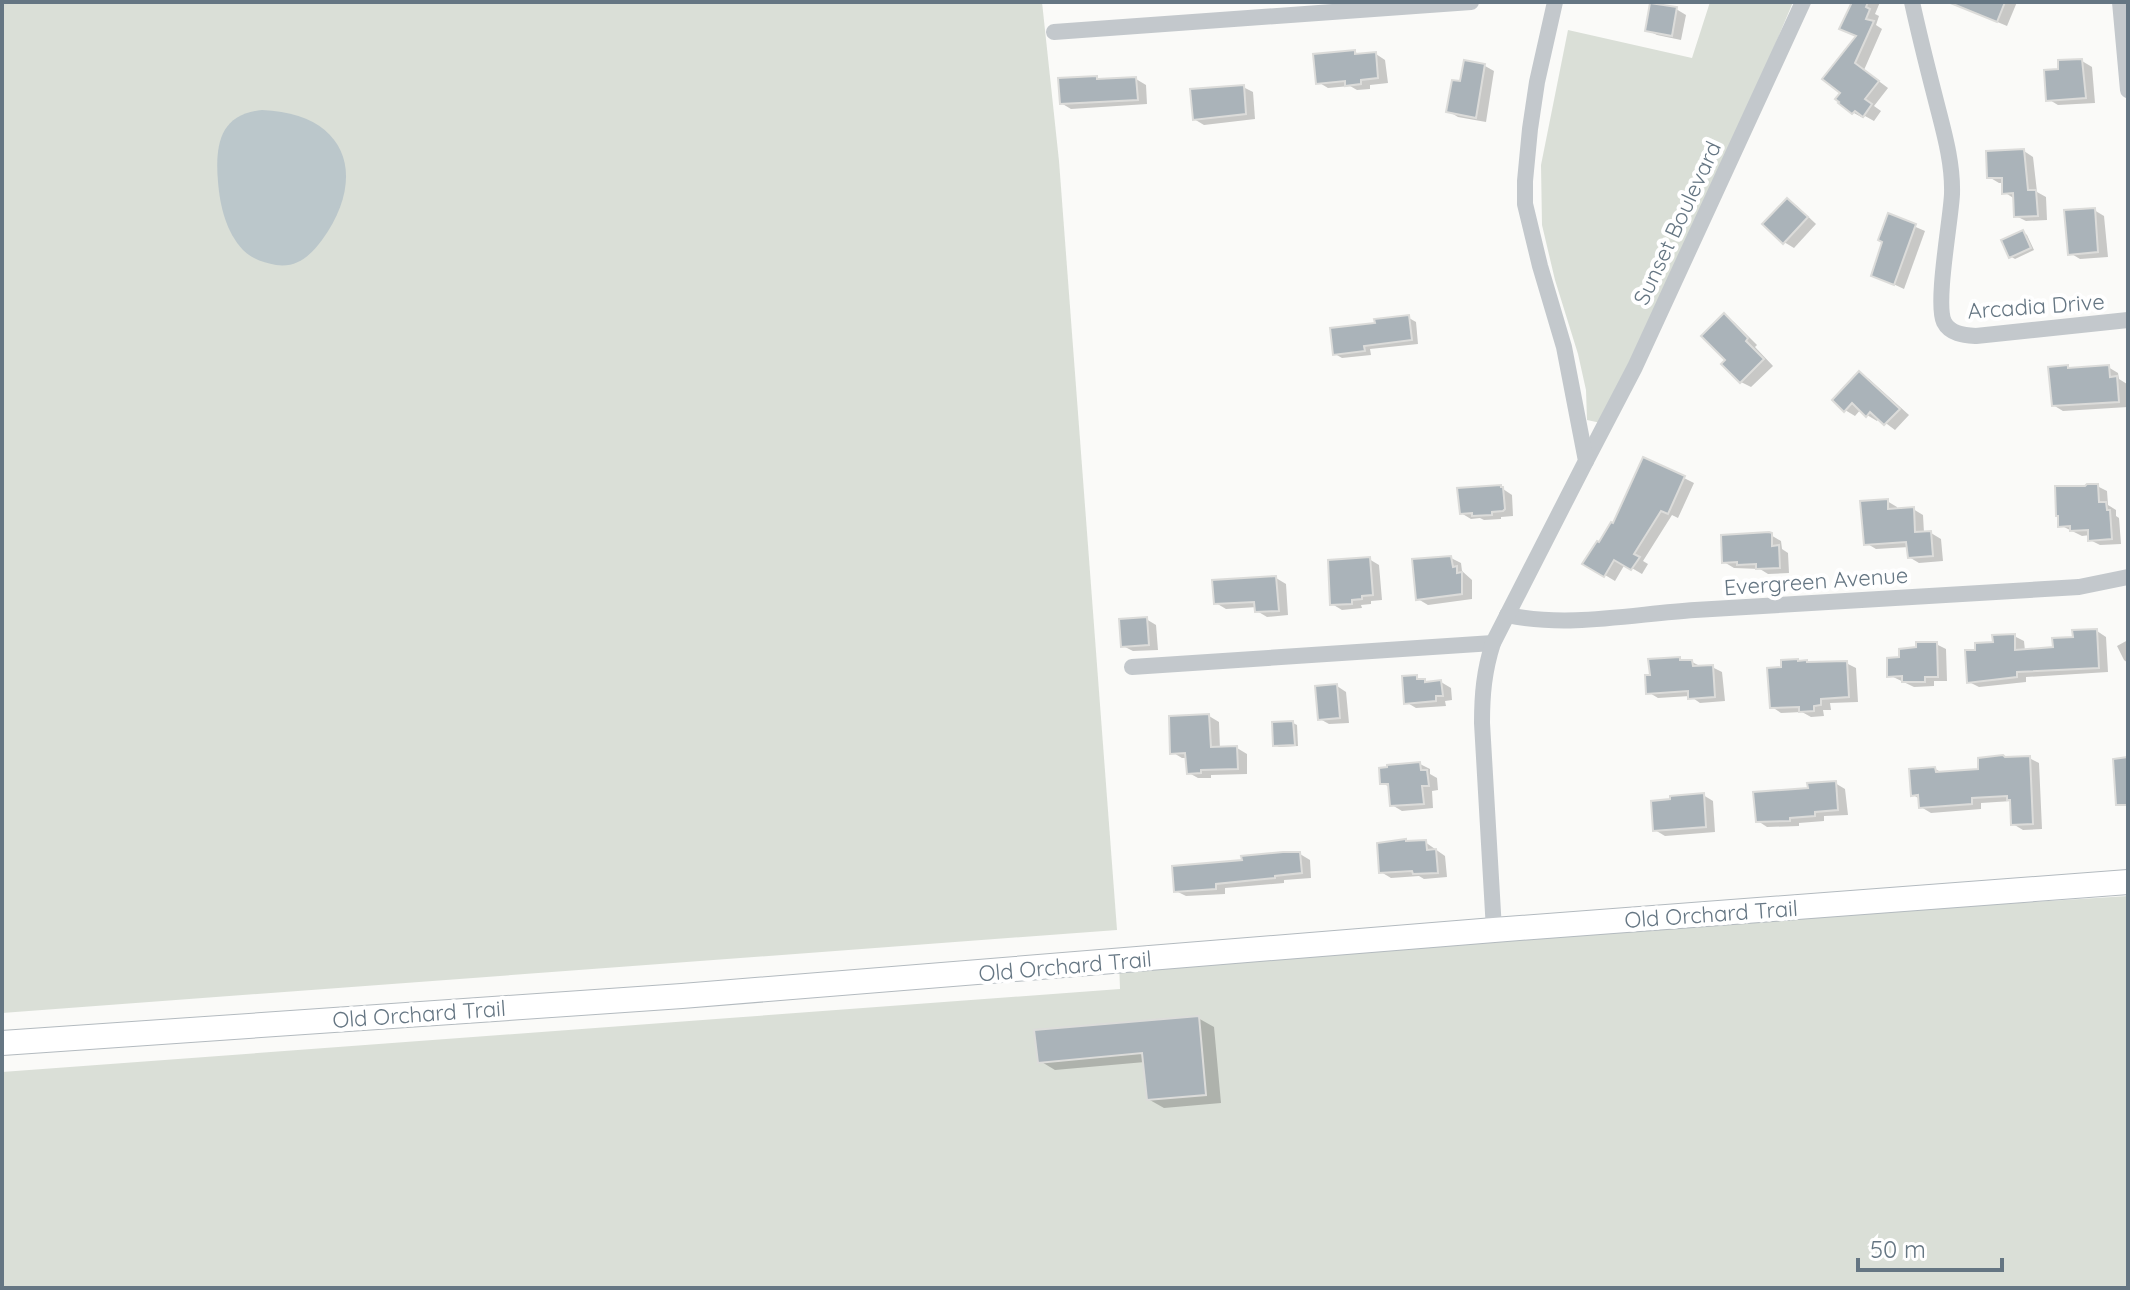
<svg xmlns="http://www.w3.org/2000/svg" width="2130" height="1290" viewBox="0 0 2130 1290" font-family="Quicksand,sans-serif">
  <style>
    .green { fill: #dadfd7 }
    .water { fill: #bbc7cb }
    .shadow { fill: #0003 }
    .building { fill: #aab3b9; stroke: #dcdcda; stroke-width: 2 }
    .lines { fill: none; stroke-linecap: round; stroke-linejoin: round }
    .secondary-casing { stroke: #b3babf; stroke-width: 26 }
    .street { stroke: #c3c8cc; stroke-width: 16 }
    .secondary { stroke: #fff; stroke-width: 24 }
    .labels { text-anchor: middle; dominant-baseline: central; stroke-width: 8; stroke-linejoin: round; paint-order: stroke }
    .street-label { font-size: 22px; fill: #657683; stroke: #fff }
  </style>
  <rect width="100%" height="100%" fill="#fafaf8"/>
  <g class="green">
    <polygon points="2,2 1042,2 1059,161 1117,930 2,1013"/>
    <polygon points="1710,2 1793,2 1757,88 1601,423 1587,420 1586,390 1578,354 1555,280 1542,225 1541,165 1568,30 1692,58"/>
    <polygon points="2128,896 2128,1288 2,1288 2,1072 1120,989 1119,960"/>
  </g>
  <path class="water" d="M262 110C346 113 369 175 322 240 310 256 297 268 276 265 264 263 252 259 243 250 226 232 220 206 218 182 215 146 219 114 262 110Z"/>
  <g class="shadow">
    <polygon points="1854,2 1880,2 1875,14 1879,16 1876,25 1882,29 1864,70 1888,88 1874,106 1881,111 1874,121 1865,116 1863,118 1854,113 1838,99 1842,93 1858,36"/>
    <polygon points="1972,2 2017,2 2007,26 1969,10"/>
    <polygon points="1676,9 1686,15 1681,40 1657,35 1647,30"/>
    <polygon points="1355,52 1361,55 1376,54 1385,60 1388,83 1370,85 1370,89 1357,90 1350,86 1328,88 1318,82"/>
    <polygon points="2082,61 2092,67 2095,103 2058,105 2048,99"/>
    <polygon points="1485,66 1494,71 1486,122 1458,117 1448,111"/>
    <polygon points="1096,78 1101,81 1136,79 1146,85 1147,104 1071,109 1061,103"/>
    <polygon points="1243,87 1253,92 1255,119 1204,125 1194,119"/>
    <polygon points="2024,151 2033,157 2037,192 2046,197 2047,220 2026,221 2016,216 2015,199 2004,192 2004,183 1999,183 1989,177"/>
    <polygon points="1787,200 1797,206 1816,224 1794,248 1784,242"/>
    <polygon points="2094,210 2104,216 2108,257 2080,259 2070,253"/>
    <polygon points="1890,216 1925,231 1904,289 1874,275"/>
    <polygon points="2023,232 2027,235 2034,250 2015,259 2010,256"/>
    <polygon points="1725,316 1734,322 1757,345 1755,347 1773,366 1751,387 1741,382 1728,360"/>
    <polygon points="1409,318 1416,322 1418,344 1370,349 1371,355 1342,358 1335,354 1377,324"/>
    <polygon points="2067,367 2073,370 2108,367 2118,373 2119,379 2127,384 2128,407 2063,411 2053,405"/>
    <polygon points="1859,374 1869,379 1909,415 1895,430 1879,418 1877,421 1867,415 1861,409 1855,416 1845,410"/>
    <polygon points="1684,478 1694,483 1678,518 1672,515 1643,561 1648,564 1642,574 1625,564 1615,581 1585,563 1599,545"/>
    <polygon points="2097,486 2107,491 2108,505 2116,510 2116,516 2119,518 2121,544 2100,545 2090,540 2090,535 2082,536 2060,525"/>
    <polygon points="1500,487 1512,495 1513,516 1501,517 1501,519 1484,520 1480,518 1471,519 1461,513"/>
    <polygon points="1887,501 1897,507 1897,510 1913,509 1923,515 1924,533 1931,533 1941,539 1943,561 1919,563 1909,557 1909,547 1876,549 1866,543"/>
    <polygon points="1769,534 1781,541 1782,549 1788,553 1789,573 1768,574 1760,569 1734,568 1724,562"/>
    <polygon points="1451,558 1461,563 1462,571 1472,580 1472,599 1428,605 1418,599"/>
    <polygon points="1369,559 1379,565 1382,600 1371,601 1371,604 1361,605 1362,608 1342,610 1332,604"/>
    <polygon points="1276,578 1286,584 1288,615 1267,617 1257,611 1257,607 1226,609 1216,603"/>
    <polygon points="1146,619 1156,625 1158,650 1133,651 1123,646"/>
    <polygon points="2097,631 2106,637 2108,672 2026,677 2026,682 1979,687 1969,682 1977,652 2014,636 2024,641 2025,651 2055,649 2075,639"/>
    <polygon points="2128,640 2128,663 2124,660 2117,646"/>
    <polygon points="1936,644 1946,649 1947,681 1934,681 1934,686 1914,687 1889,675"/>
    <polygon points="1679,659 1685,662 1692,662 1702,667 1712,667 1722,672 1725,701 1700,703 1690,696 1658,698 1648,692"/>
    <polygon points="1846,663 1856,668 1858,702 1830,703 1831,710 1823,710 1824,716 1811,717 1802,712 1781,713 1772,707 1783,669"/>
    <polygon points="1416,677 1429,683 1441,682 1451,688 1452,700 1445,701 1446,706 1416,708 1406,702"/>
    <polygon points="1337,686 1346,692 1349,723 1329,724 1320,719"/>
    <polygon points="1209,716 1219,722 1220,749 1237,748 1247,754 1247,774 1211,775 1211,778 1198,778 1189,773 1187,758 1182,758 1172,752"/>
    <polygon points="1293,723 1297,725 1298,746 1279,747 1275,745"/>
    <polygon points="2029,758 2039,763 2042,829 2023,830 2013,824 2012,801 1981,803 1981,809 1931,813 1921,807 1920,799 1913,795 1935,769 1943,773 1980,771"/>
    <polygon points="1420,764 1430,769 1430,774 1437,778 1438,790 1432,791 1433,808 1402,811 1392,805 1390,787 1382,783"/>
    <polygon points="1835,783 1845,789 1848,815 1824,816 1824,821 1799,823 1799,826 1767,827 1758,821 1810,790"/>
    <polygon points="1703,795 1713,801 1715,832 1665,836 1655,830"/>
    <polygon points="1425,842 1445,856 1447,877 1424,879 1419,876 1391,878 1381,872"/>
    <polygon points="1300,854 1310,860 1311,878 1284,880 1284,883 1225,888 1225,894 1186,896 1176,891"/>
    <polygon points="1198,1018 1214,1027 1221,1103 1164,1108 1148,1099 1145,1062 1055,1070 1040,1061"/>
  </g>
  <g class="building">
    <polygon points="1852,2 1868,2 1866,7 1870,9 1866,19 1874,21 1855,63 1879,81 1865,99 1872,104 1863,117 1855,111 1852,114 1838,103 1839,102 1835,99 1840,93 1822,79 1856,36 1839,29"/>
    <polygon points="1948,2 2005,2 1997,22"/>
    <polygon points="1650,3 1677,7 1672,36 1645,31"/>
    <polygon points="1355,50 1355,54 1376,52 1378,78 1361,80 1361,84 1345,86 1345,81 1316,84 1313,54"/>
    <polygon points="2082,59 2086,98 2046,101 2044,70 2058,69 2058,60"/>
    <polygon points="1464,60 1485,64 1476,118 1446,112 1452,80 1460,81"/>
    <polygon points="1097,76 1097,79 1136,77 1138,100 1060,104 1058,78"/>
    <polygon points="1244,85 1246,114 1193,120 1190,89"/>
    <polygon points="2024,149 2028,190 2036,190 2038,216 2014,217 2013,193 2002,194 2002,178 1987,178 1986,151"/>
    <polygon points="1787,198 1808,217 1783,244 1762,224"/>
    <polygon points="2095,208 2098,252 2068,255 2064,210"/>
    <polygon points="1888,213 1916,224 1894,285 1871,276 1882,242 1878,240"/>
    <polygon points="2023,230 2031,248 2009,258 2001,240"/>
    <polygon points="1724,313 1748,338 1746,341 1764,359 1740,383 1721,364 1725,360 1701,336"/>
    <polygon points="1409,315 1412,340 1364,346 1365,351 1333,355 1330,328 1375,323 1374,319"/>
    <polygon points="2068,365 2068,368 2109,365 2110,377 2117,376 2119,402 2052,406 2048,367"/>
    <polygon points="1859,371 1900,409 1884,425 1870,412 1866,417 1852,403 1844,412 1832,400"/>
    <polygon points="1643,457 1685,476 1668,514 1661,511 1634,554 1640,557 1631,570 1614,560 1604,577 1582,564 1597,541 1599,542 1611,522 1613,523"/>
    <polygon points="2087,484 2098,484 2099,502 2106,502 2107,510 2110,510 2112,539 2088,541 2088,530 2070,531 2070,526 2058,527 2058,516 2056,516 2055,486 2085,486"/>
    <polygon points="1501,485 1501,487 1503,487 1505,509 1503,511 1492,512 1492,515 1472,516 1472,513 1460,514 1457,488"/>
    <polygon points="1888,499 1888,509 1914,507 1915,532 1931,531 1933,556 1908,558 1906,542 1864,545 1860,501"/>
    <polygon points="1769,532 1772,533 1772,546 1779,545 1780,568 1756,569 1756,564 1737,565 1737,562 1722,563 1721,535"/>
    <polygon points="1451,556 1453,567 1457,566 1457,573 1462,572 1462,594 1416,600 1412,559"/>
    <polygon points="1370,557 1373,595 1362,596 1362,599 1352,600 1352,604 1330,605 1328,560"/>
    <polygon points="1276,576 1279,611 1255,612 1254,602 1214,604 1212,580"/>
    <polygon points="1147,617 1149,645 1121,647 1119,619"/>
    <polygon points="2097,629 2099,668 2017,672 2017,677 1967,683 1965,650 1975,650 1975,643 1993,642 1992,635 2015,634 2015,650 2053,647 2052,638 2073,637 2072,630"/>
    <polygon points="1916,642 1937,642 1938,677 1925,677 1925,682 1902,682 1902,676 1887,677 1887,658 1899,657 1899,649 1916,647"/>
    <polygon points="1680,657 1680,660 1692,660 1693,666 1713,665 1715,697 1688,699 1688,691 1646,694 1645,675 1650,675 1648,659"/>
    <polygon points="1798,659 1798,661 1807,660 1807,662 1847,661 1849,697 1821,699 1821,705 1814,706 1814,711 1799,712 1799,707 1770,708 1767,668 1781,667 1781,660"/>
    <polygon points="1417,675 1417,679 1425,679 1425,682 1441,680 1443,696 1436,696 1436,701 1404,704 1402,676"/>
    <polygon points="1337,684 1340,718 1318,720 1315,686"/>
    <polygon points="1209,714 1211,747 1237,746 1238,769 1201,770 1201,773 1187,774 1185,753 1170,754 1169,716"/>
    <polygon points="1293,721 1295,745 1273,746 1272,722"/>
    <polygon points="2003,755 2005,757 2030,756 2033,824 2011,825 2010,800 2007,800 2007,796 1972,798 1972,804 1919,808 1918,795 1911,796 1909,769 1935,767 1936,772 1978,769 1978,758"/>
    <polygon points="2128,757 2128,805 2116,805 2113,759"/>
    <polygon points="1420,762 1421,770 1427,770 1429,786 1422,786 1424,804 1390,806 1388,784 1380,784 1379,768 1387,767 1387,765"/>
    <polygon points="1836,781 1838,810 1815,812 1815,816 1790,818 1790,821 1756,822 1753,792 1808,788 1807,783"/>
    <polygon points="1704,793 1706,827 1653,831 1651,801 1670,799 1670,796"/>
    <polygon points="1406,839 1406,841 1426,840 1427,850 1436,849 1438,873 1413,874 1412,871 1379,873 1377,843"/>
    <polygon points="1283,852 1300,852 1302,873 1275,876 1275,878 1216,884 1216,889 1174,892 1172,866 1242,860 1241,856"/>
    <polygon points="1199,1016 1206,1095 1147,1100 1142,1053 1038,1063 1034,1030"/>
  </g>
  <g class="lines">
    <defs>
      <polyline id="secondary" points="2,1043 682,996 1494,930 2128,882"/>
    </defs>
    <use href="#secondary" class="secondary-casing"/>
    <g class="street">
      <path d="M1912 2C1919 34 1927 66 1935 97 1943 129 1953 161 1952 194 1951 219 1935 303 1944 322 1950 334 1964 335 1976 336L2128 320"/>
      <polyline points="2120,2 2128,90"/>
      <polyline points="1054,32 1471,2"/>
      <polyline points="1586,461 1635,367 1803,2"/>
      <path d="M1507 615C1569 628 1633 614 1695 610 1823 602 1951 594 2079 587L2128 577"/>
      <polyline points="1132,667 1493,643"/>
      <path d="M1494 930 1482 723C1482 695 1484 671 1493 643L1586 461 1564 347 1540 266 1525 204V181L1530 129 1537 82 1555 2"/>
    </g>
    <use href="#secondary" class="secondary"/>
  </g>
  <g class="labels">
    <g class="street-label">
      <text transform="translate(1677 223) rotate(-65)">Sunset Boulevard</text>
      <text transform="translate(2036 306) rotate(-4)">Arcadia Drive</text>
      <text transform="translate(1816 581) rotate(-4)">Evergreen Avenue</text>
      <text transform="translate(1711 914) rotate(-4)">Old Orchard Trail</text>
      <text transform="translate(1065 966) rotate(-5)">Old Orchard Trail</text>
      <text transform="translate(419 1014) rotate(-4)">Old Orchard Trail</text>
    </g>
  </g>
  <rect width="2130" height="1290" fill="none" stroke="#657683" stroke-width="8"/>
  <path d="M1858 1258v12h144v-12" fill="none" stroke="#657683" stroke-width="4"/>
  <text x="1870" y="1258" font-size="24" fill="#657683" stroke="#ffffff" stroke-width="6" paint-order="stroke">50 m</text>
</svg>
